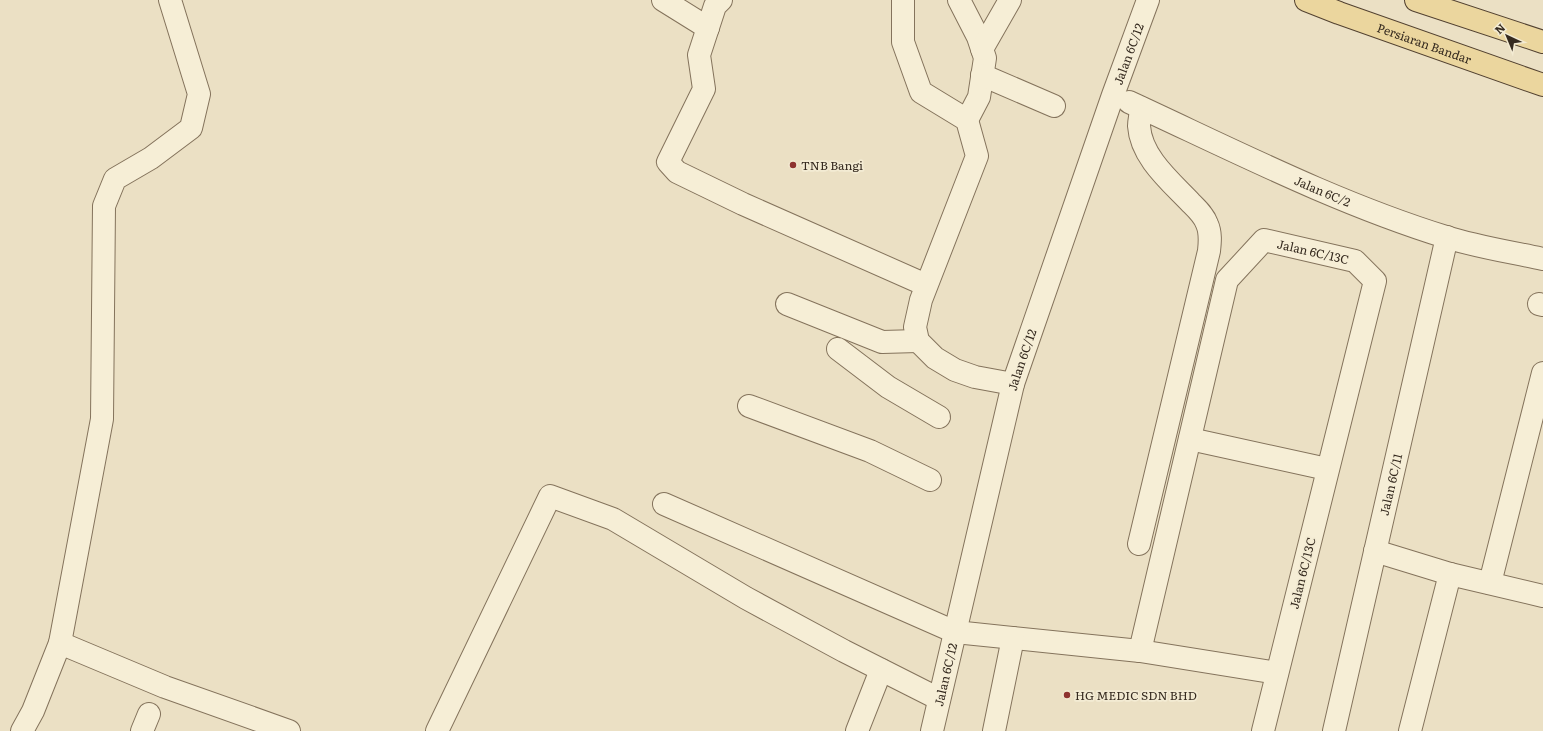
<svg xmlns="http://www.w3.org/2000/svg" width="1543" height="731" viewBox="0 0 1543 731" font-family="Literata,serif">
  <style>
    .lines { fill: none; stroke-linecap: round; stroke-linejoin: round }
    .minor-casing { stroke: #84735c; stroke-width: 24 }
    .major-casing { stroke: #524130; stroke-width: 24 }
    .minor { stroke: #f6eed6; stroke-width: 22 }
    .major { stroke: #ebd69e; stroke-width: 22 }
    .poi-dot { fill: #8e3330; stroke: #f3ebd3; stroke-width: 1.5 }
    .labels { text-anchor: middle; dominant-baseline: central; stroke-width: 3.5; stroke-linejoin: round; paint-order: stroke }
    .street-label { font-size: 12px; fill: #352a1f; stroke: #f3ebd3 }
    .poi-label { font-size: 12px; fill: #352a1f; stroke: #f3ebd3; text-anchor: start }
  </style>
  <rect width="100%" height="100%" fill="#ebe0c4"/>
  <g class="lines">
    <defs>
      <g id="minor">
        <polyline points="663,0 708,28"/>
        <polyline points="721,0 715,6 699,55 704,89 668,162 677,172 743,204 926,285"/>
        <polyline points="903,0 903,42 921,92 967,120 977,156 921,300 915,327 918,341 935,358 955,370 975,377 1013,384"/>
        <polyline points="959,0 978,37 985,58 979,97 967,120"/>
        <polyline points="982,49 1010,0"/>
        <polyline points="982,75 1054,106"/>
        <path id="s1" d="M1129 102C1233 150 1336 203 1446 237 1477 247 1511 252 1543 259"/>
        <polyline points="787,304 882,342 918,341"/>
        <polyline points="1539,304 1543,305"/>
        <polyline points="838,349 888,387 939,417"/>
        <polyline points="749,406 870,451 930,480"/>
        <polyline points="1190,439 1327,469"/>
        <polyline points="664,504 955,632 1140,651 1277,673"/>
        <path d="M1139 544 1209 251C1210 242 1211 233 1207 224 1204 215 1196 208 1190 202 1170 181 1141 157 1139 126 1139 120 1141 114 1141 108"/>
        <polyline points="1375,551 1450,574 1543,596"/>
        <polyline points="1490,583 1543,373"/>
        <polyline points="60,643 165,687 289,731"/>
        <path id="s2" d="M1140 651 1227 280 1264 240 1355 261 1375 281 1263 731"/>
        <polyline points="22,731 33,711 60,643 102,419 104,206 115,179 151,158 191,128 199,94 170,0"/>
        <polyline points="142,731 149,714"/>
        <polyline points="437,731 550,496 613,519 746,598 844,651 939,699"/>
        <polyline points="857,731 881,670"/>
        <path id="s3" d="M932 731 1013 384 1113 95 1148 0"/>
        <polyline points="994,731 1013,638"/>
        <path id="s4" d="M1334 731 1447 237"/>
        <polyline points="1410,731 1450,574"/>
      </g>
      <g id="major">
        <path id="s5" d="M1306 0 1339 13 1543 85"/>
        <polyline points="1416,0 1543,42"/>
      </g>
    </defs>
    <use href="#minor" class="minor-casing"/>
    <use href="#major" class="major-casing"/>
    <use href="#minor" class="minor"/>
    <use href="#major" class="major"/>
  </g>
  <g class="poi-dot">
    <circle cx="793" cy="165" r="4"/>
    <circle cx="1067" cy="695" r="4"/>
  </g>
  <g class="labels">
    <g class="street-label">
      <text stroke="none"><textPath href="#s5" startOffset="126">Persiaran Bandar</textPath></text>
      <text stroke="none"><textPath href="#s3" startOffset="706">Jalan 6C/12</textPath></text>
      <text stroke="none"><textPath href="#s1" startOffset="213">Jalan 6C/2</textPath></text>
      <text stroke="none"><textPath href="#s2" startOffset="486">Jalan 6C/13C</textPath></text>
      <text stroke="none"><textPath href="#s3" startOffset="382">Jalan 6C/12</textPath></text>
      <text stroke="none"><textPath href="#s4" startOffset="253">Jalan 6C/11</textPath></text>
      <text transform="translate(1302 573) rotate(-76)">Jalan 6C/13C</text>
      <text stroke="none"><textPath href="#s3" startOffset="58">Jalan 6C/12</textPath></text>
    </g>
    <g class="poi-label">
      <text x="801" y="165">TNB Bangi</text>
      <text x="1075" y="695">HG MEDIC SDN BHD</text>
    </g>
  </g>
  <g transform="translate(1507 36) rotate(316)" stroke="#f3ebd3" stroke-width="3" paint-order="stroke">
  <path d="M0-3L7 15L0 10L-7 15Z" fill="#352a1f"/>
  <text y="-6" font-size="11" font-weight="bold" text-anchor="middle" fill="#352a1f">N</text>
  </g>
</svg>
